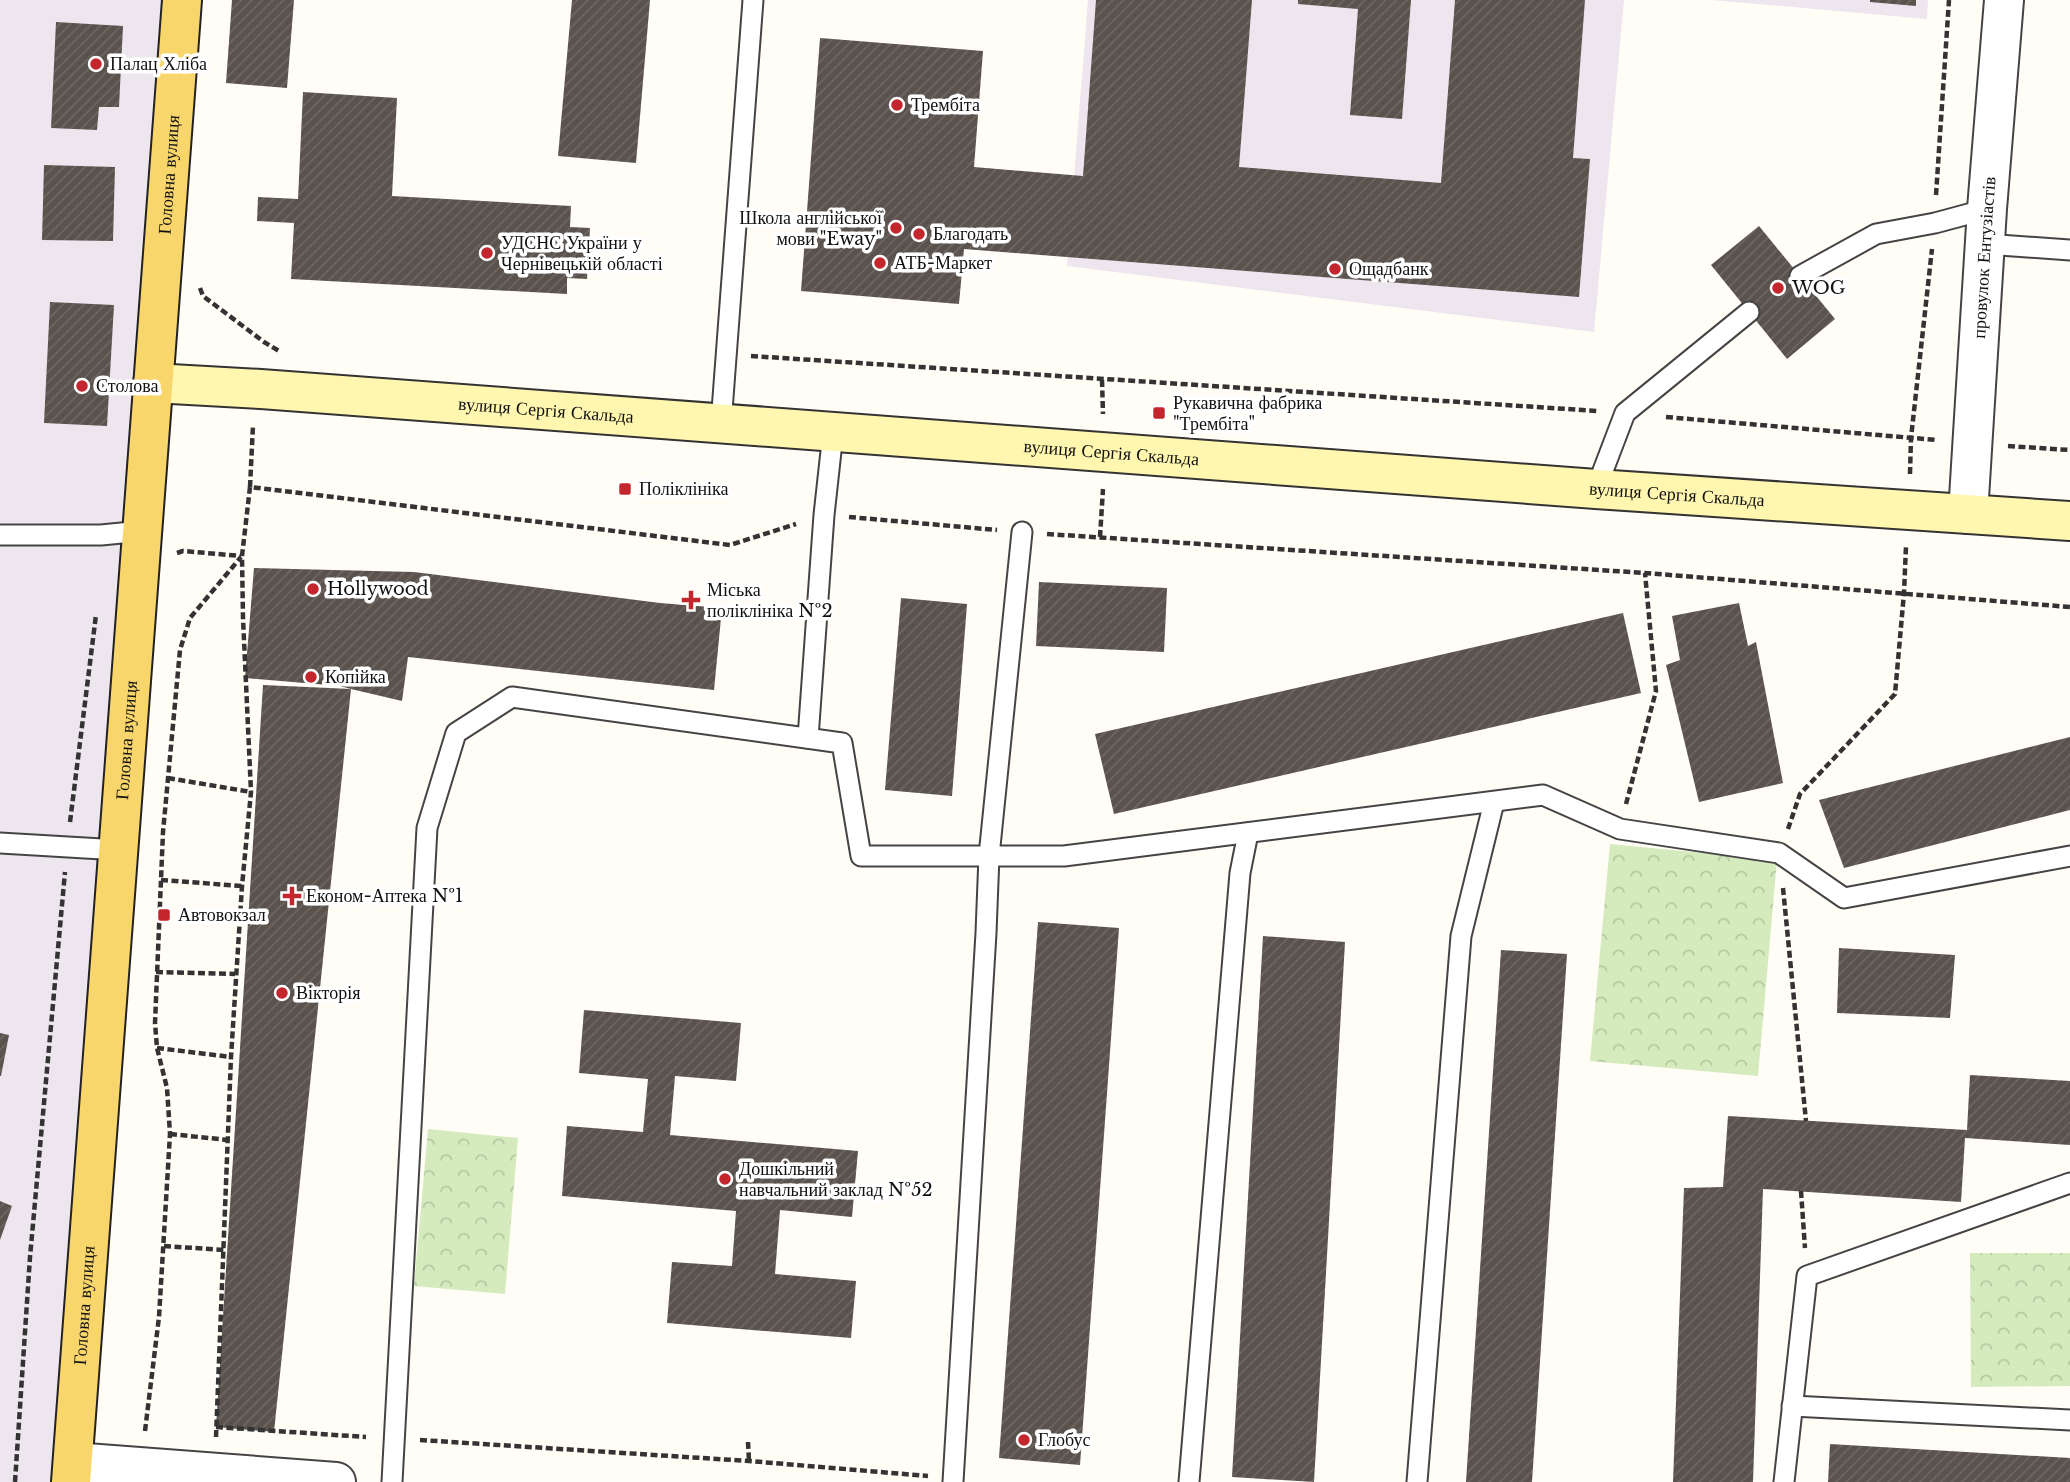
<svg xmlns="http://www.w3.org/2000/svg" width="2070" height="1482" viewBox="0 0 2070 1482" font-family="'Libre Baskerville',serif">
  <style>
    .industrial { fill: #eee6ef }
    .park { fill: url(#park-crowns) }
    .building { fill: url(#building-hatch) }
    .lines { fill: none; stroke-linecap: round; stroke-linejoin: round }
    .lane-casing { stroke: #444; stroke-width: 23 }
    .street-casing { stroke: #444; stroke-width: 42 }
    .secondary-casing { stroke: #333; stroke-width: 42 }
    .primary-casing { stroke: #222; stroke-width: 42 }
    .path { stroke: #333; stroke-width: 4.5; stroke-dasharray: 7 3.5; stroke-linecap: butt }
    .lane { stroke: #fff; stroke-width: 19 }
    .street { stroke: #fff; stroke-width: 38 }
    .secondary { stroke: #fff6b0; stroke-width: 38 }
    .primary { stroke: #f9d66b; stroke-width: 38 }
    .poi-dot { fill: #c4262e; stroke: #fff; stroke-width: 2.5 }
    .labels { text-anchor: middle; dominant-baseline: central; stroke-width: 7; stroke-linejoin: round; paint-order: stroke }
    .poi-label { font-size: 18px; fill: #111; stroke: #fff; text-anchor: start }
    .street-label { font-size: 18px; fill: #111; stroke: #fff }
  </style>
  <defs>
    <pattern id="park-crowns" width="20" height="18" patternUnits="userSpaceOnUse" patternTransform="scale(1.75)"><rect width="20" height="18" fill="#d5ebbd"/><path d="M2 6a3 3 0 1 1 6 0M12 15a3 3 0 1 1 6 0" fill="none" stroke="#b6c8a1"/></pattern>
    <pattern id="building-hatch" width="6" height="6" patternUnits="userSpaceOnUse" patternTransform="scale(1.75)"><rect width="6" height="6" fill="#5a524d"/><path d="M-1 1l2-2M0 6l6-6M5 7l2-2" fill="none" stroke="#6d6662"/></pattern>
  </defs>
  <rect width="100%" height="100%" fill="#fffdf5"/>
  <g class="industrial">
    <polygon points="0,0 175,0 64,1482 0,1482"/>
    <polygon points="1088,0 1624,0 1594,332 1067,266"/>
    <polygon points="1712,0 1928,0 1927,19"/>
  </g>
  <g class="park">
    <polygon points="1610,844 1777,860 1758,1076 1590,1061"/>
    <polygon points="428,1129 518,1138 505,1294 414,1286"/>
    <polygon points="1970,1253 2070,1253 2070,1386 1971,1387"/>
  </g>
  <g class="building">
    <polygon points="232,0 294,0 287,88 226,83"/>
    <polygon points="572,0 650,0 636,163 558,156"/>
    <polygon points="1096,0 1252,0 1239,167 1441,183 1455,0 1585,0 1573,158 1590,159 1579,297 964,249 959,304 801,291 820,38 983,51 974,167 1083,176"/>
    <polygon points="1298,0 1411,0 1402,119 1350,115 1358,9 1298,4"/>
    <polygon points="1870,0 1916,0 1916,6 1870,2"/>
    <polygon points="56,22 123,26 119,107 99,107 97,130 51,128"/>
    <polygon points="303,92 397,98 392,196 571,206 570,227 590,228 587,279 567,278 567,294 291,279 294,223 257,221 258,197 298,199"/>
    <polygon points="44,165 115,167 113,241 42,240"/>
    <polygon points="1759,226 1835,319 1787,359 1711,265"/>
    <polygon points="50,302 114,305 107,426 44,423"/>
    <polygon points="254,568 414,572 660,603 722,608 714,690 408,657 402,701 351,689 274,1432 216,1427 263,685 351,689 340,686 245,678"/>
    <polygon points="1039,582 1167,588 1164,652 1036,646"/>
    <polygon points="901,598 967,604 952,796 885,790"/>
    <polygon points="1739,603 1748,646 1756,642 1783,783 1699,802 1666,665 1680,660 1672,616"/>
    <polygon points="1623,613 1641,693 1114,814 1095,734"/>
    <polygon points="2070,737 2070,810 1844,868 1819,800"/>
    <polygon points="1038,922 1119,928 1080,1465 999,1458"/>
    <polygon points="1263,936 1345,942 1314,1482 1232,1477"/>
    <polygon points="1839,948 1955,955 1950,1018 1837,1013"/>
    <polygon points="1501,950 1567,954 1532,1482 1466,1482"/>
    <polygon points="584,1010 741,1023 736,1081 675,1076 670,1135 858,1151 852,1217 780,1210 775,1274 856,1281 851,1338 667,1323 672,1262 732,1266 736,1211 562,1196 567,1126 643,1132 648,1079 579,1073"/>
    <polygon points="0,1033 9,1035 1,1076 0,1076"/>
    <polygon points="1970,1075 2070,1081 2070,1145 1965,1138 1961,1202 1763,1189 1753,1482 1673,1482 1684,1188 1723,1187 1728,1116 1967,1130"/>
    <polygon points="0,1201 12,1206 0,1240"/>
    <polygon points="1830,1444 2070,1458 2070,1482 1828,1482"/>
  </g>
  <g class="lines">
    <defs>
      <g id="lane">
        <polyline points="1985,244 2070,250"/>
        <polyline points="1800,276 1876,234 1935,223 1987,209"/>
        <polyline points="721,424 753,0"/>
        <polyline points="1596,489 1625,413 1749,312"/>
        <polyline points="0,535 101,535 142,531"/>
        <polyline points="808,738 824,515 833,433"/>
        <polyline points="0,843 119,850"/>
        <polyline points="1792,1406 2070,1420"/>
        <polyline points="392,1482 427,828 456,733 512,697 842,743 861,856 1064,856 1543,795 1620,829 1779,853 1844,898 2070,856"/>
        <polyline points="953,1482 986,933 989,856 1022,532"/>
        <polyline points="1189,1482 1240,873 1248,833"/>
        <polyline points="1417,1482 1461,936 1494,802"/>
        <polyline points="1784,1482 1807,1276 2070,1183"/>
      </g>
      <g id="street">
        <path id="s1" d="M1968 514 1987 209 2004 0"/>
        <polyline points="73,1462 336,1482"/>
      </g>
      <g id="secondary">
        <path id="s2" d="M153 383 261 389 1596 489 2070 521"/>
      </g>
      <g id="primary">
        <path id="s3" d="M71 1482 182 0"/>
      </g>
    </defs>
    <use href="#lane" class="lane-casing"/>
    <use href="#street" class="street-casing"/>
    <use href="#secondary" class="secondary-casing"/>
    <use href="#primary" class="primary-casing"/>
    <g class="path">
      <polyline points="1936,195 1949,0"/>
      <polyline points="200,288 203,296 264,342 279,351"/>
      <polyline points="751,356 1598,411"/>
      <polyline points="1102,380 1103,414"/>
      <polyline points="1666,417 1937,440"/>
      <polyline points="2008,446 2070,450"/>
      <polyline points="1910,474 1911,438 1932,249"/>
      <polyline points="250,487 253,425"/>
      <polyline points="849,517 997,530"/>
      <polyline points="1047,534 1645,573 2070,607"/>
      <polyline points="1100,537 1103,489"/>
      <polyline points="177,553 183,551 241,556"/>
      <polyline points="168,778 251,792"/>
      <polyline points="1626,804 1656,691 1645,573"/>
      <polyline points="70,822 96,615"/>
      <polyline points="1788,829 1800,794 1895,694 1904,593 1906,546"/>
      <polyline points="161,880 242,886"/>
      <polyline points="1783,888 1806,1121"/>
      <polyline points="156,972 235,974"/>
      <polyline points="157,1048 231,1057"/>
      <polyline points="170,1134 228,1140"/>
      <polyline points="1801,1191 1805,1248"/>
      <polyline points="164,1246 224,1250"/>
      <polyline points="216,1427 366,1437"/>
      <polyline points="145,1431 159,1317 170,1134 167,1088 157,1048 155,1023 163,832 180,650 190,618 241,557"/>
      <polyline points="216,1437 231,1057 242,886 251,792 243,618 242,556 250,487 730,545 796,524"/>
      <polyline points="420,1440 749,1461 928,1476"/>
      <polyline points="748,1442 749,1461"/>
      <polyline points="15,1482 30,1257 65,872"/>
    </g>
    <use href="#lane" class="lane"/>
    <use href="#street" class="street"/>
    <use href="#secondary" class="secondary"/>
    <use href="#primary" class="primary"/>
  </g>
  <g class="poi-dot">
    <circle cx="96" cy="64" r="7"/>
    <circle cx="897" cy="105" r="7"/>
    <circle cx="896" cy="228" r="7"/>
    <circle cx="919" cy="234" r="7"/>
    <circle cx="487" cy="253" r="7"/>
    <circle cx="880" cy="263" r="7"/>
    <circle cx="1335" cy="269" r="7"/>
    <circle cx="1778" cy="288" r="7"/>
    <circle cx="82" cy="386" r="7"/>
    <rect x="1152" y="406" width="14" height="14" rx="3.5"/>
    <rect x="618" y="482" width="14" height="14" rx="3.5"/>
    <circle cx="313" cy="589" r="7"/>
    <path d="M687.5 589.5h7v7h7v7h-7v7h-7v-7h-7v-7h7z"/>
    <circle cx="311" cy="677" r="7"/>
    <path d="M288.5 885.5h7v7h7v7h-7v7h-7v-7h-7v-7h7z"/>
    <rect x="157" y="908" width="14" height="14" rx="3.5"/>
    <circle cx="282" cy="993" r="7"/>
    <circle cx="725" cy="1179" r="7"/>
    <circle cx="1024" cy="1440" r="7"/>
  </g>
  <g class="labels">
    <g class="poi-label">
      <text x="110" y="64">Палац Хліба</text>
      <text x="911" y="105">Трембіта</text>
      <text x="882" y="218" text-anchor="end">Школа англійської<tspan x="882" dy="21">мови "Eway"</tspan></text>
      <text x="933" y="234">Благодать</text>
      <text x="501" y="243">УДСНС України у<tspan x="501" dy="21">Чернівецькій області</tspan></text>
      <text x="894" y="263">АТБ-Маркет</text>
      <text x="1349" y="269">Ощадбанк</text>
      <text x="1792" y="288">WOG</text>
      <text x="96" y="386">Столова</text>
      <text x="1173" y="403">Рукавична фабрика<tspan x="1173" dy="21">"Трембіта"</tspan></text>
      <text x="639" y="489">Поліклініка</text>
      <text x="327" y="589">Hollywood</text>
      <text x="707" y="590">Міська<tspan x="707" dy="21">поліклініка №2</tspan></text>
      <text x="325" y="677">Копійка</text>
      <text x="306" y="896">Економ-Аптека №1</text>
      <text x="178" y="915">Автовокзал</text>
      <text x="296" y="993">Вікторія</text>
      <text x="739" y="1169">Дошкільний<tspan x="739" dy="21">навчальний заклад №52</tspan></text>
      <text x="1038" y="1440">Глобус</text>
    </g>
    <g class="street-label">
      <text stroke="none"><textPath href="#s3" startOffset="1311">Головна вулиця</textPath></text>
      <text stroke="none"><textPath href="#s1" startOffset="257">провулок Ентузіастів</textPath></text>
      <text stroke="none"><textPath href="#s2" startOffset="394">вулиця Сергія Скальда</textPath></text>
      <text stroke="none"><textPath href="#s2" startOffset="961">вулиця Сергія Скальда</textPath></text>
      <text stroke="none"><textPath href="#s2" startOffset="1528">вулиця Сергія Скальда</textPath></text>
      <text stroke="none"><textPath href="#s3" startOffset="744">Головна вулиця</textPath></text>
      <text stroke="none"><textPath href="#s3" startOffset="177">Головна вулиця</textPath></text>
    </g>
  </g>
</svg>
